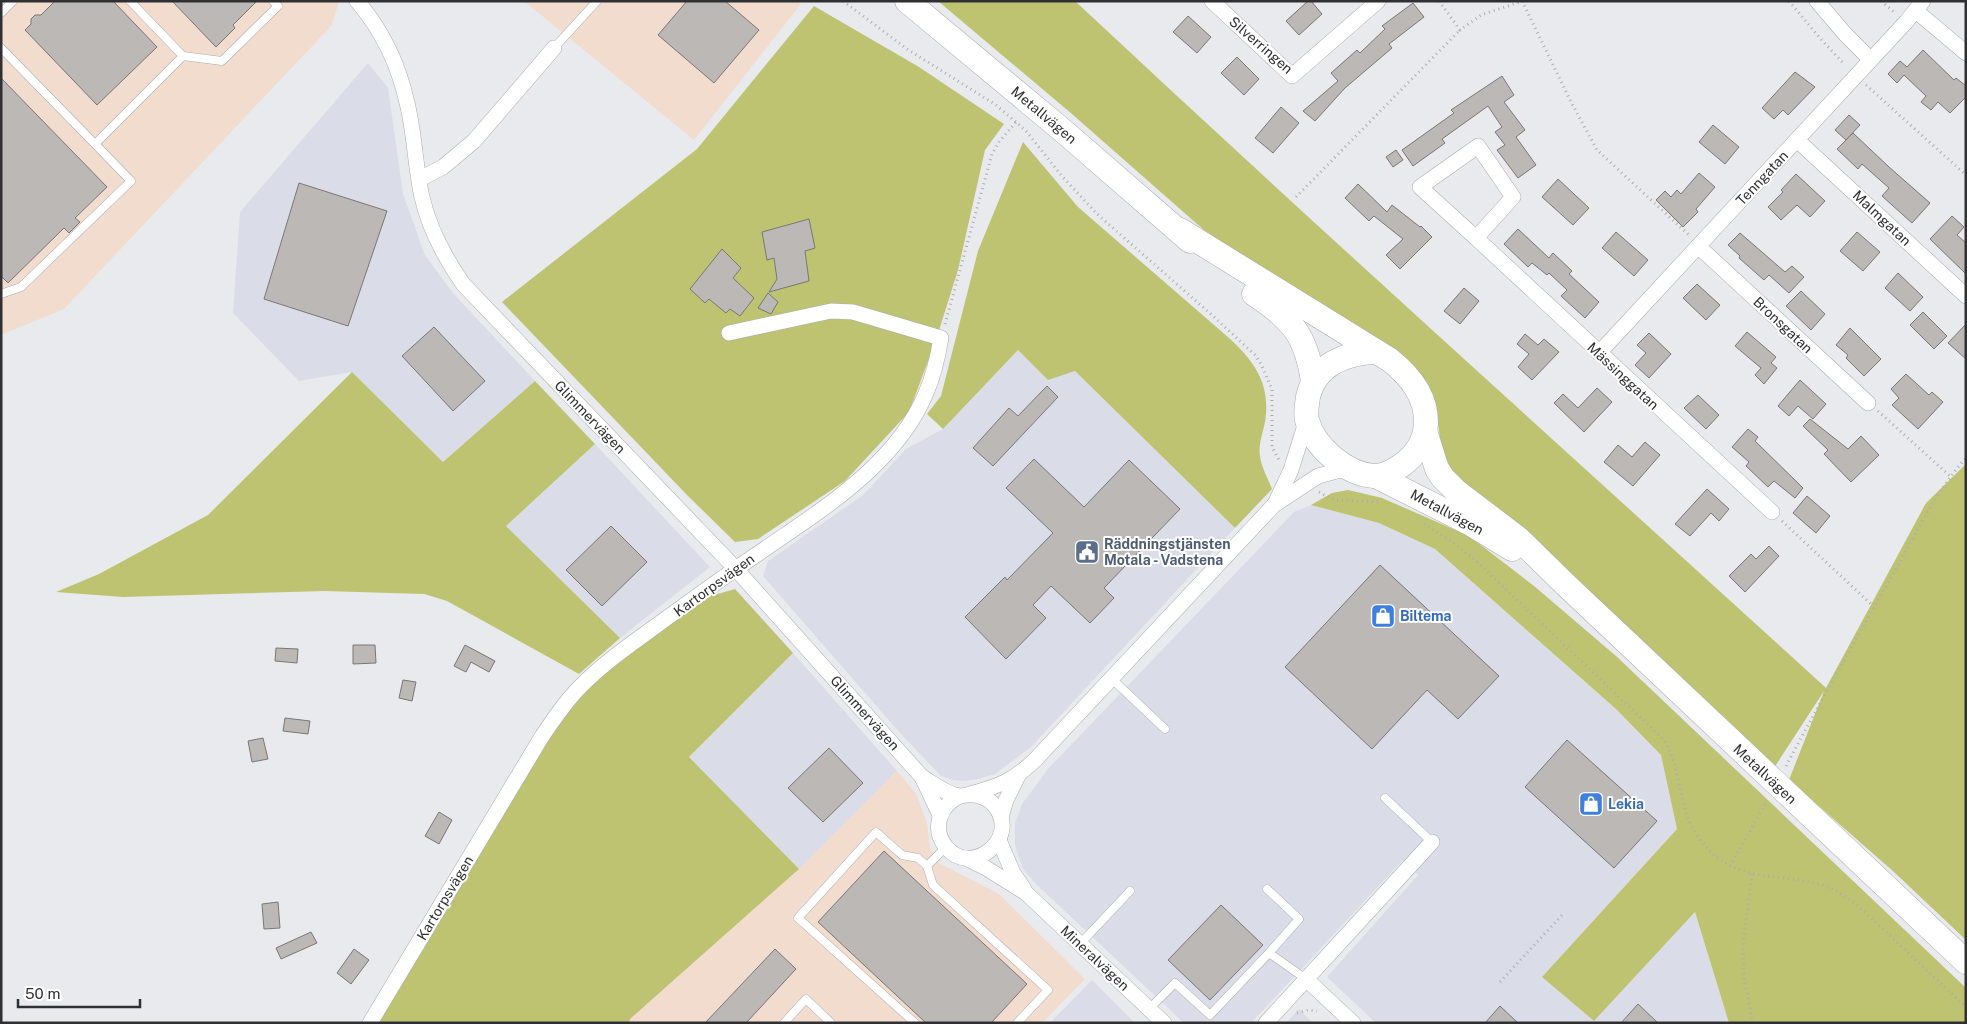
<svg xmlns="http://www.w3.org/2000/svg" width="1967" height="1024" viewBox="0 0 1967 1024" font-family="'Public Sans',sans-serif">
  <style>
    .built { fill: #dadde8 }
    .industrial { fill: #f1dcce }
    .green { fill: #bdc370 }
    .building { fill: #bbb8b5; stroke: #7a7775 }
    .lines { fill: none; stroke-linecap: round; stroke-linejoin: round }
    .service-casing { stroke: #abacb0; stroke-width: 9 }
    .minor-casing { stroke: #abacb0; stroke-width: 16 }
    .primary-casing { stroke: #abacb0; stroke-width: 25 }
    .path { stroke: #acadb0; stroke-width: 3; stroke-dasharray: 1 4; stroke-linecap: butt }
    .service { stroke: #fff; stroke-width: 8 }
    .minor { stroke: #fff; stroke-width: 15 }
    .primary { stroke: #fff; stroke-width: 24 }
    .labels { text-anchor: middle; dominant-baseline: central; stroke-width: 4; stroke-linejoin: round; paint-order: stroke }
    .street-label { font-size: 14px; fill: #303032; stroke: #fff }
    .service-label { font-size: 14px; font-weight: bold; fill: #4e5e75; stroke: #fff; text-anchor: start }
    .shop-label { font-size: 14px; font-weight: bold; fill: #366cbe; stroke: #fff; text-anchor: start }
  </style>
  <rect width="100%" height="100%" fill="#e9eaee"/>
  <g class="built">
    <polygon points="368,63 388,88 403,194 425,255 453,293 535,381 443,462 352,372 299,381 233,313 240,212"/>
    <polygon points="1018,350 1048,379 1075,371 1235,528 1031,747 995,774 978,779 964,781 952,780 941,776 900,733 763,576 768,561 863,495 906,449 943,429"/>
    <polygon points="595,444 710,567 620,638 506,526"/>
    <polygon points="1311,505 1379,523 1435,549 1616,709 1661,755 1677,829 1542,977 1594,1021 1695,912 1729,1023 1376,1023 1327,977 1418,875 1403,860 1251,1023 1184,1023 1037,885 1023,869 1015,846 1015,823 1022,804 1048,769 1294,512"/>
    <polygon points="793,653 897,771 799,869 689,757"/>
    <polygon points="1092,980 1135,1023 1050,1023"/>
    <polygon points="1299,1009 1313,1023 1286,1023"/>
  </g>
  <g class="industrial">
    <polygon points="1,1 339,1 332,25 64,309 1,335"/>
    <polygon points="524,1 797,1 801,4 694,140"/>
    <polygon points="897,771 916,794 927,823 930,848 939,863 999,894 1085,979 1042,1023 629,1023 630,1019 799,869"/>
  </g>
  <g class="green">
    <path d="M938 1H1075C1323 233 1575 459 1826 688L1926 503 1966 464V940L1894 872 1789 780 1824 691 1774 768 1740 732 1552 557 1455 480 1443 458 1435 403 1205 231 1072 114Z"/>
    <polygon points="814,6 919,67 1004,124 985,150 958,270 936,340 909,412 845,481 758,539 735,542 687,495 502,302 697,149"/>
    <path d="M1023 142 1078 207 1229 338C1255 362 1271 384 1265 422 1263 432 1258 446 1260 456 1261 466 1268 479 1272 489L1235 528 1075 371 1048 380 1018 350 943 429 927 414 941 396 978 251Z"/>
    <polygon points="352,372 443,462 535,381 595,444 506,526 620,638 579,674 447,601 424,594 325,591 123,597 56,592 99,574 208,515"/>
    <polygon points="1348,490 1382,498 1469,536 1534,586 1616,656 1966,988 1966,1023 1729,1023 1695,912 1594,1021 1542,977 1677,829 1661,755 1616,709 1435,549 1379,523 1311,505 1332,493"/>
    <polygon points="735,589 793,653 689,757 799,869 630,1019 629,1023 372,1023 578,683 683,604"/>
  </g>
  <g class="building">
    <polygon points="55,1 113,1 157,47 97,105 25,30 31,24 31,19 35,15 41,15"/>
    <polygon points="172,1 257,1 233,25 235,28 216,47"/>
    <polygon points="687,1 725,1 759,30 714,83 658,35"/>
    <polygon points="1308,1 1311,1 1322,14 1299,35 1286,21"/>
    <polygon points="1413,3 1424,17 1389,44 1392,48 1345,88 1315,121 1303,111 1338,81 1331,73 1357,50 1360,53 1385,29 1382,26"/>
    <polygon points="1188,16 1211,37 1197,53 1173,32"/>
    <polygon points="1923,50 1954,80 1956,78 1966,86 1966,97 1950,113 1938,102 1931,110 1921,102 1926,96 1904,75 1897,83 1888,74 1900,61 1907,67"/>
    <polygon points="1237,57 1259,79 1244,95 1221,73"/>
    <polygon points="1795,72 1815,87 1788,115 1783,110 1774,119 1762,108"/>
    <polygon points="1502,76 1514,95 1504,102 1525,130 1516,137 1536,165 1518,178 1497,150 1505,145 1495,132 1502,127 1488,106 1442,139 1445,143 1413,166 1402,150 1454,113 1451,110"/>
    <polygon points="1,78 107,187 75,218 80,222 69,233 64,228 8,283 1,276"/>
    <polygon points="1281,107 1299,123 1273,153 1255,138"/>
    <polygon points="1849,115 1860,125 1846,140 1835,130"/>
    <polygon points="1713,125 1739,147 1725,164 1699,142"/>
    <polygon points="1853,133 1889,167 1930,203 1912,223 1882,196 1889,188 1862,164 1858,169 1837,149"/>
    <polygon points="1396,150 1403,160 1393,167 1386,157"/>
    <polygon points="1699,173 1715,187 1696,209 1698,212 1683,227 1656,200 1665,191 1671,197 1677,190 1681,194"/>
    <polygon points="1796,174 1825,201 1810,217 1797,205 1781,220 1768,207 1783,192 1781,190"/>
    <polygon points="1558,179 1589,208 1573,225 1542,197"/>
    <polygon points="299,183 387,211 348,326 264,299"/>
    <polygon points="1358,184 1387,212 1392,205 1420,227 1421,226 1432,237 1400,269 1386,255 1403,239 1374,216 1369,221 1345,198"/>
    <polygon points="1952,216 1964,227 1957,235 1966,243 1966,274 1930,239"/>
    <polygon points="809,219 815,248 805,251 809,281 769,292 777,279 774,258 767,260 762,232"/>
    <polygon points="1518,229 1549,258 1553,253 1572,271 1569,274 1599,302 1585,318 1561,296 1567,290 1549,273 1547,275 1532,263 1528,267 1504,244"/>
    <polygon points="1616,232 1648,260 1634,276 1602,248"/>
    <polygon points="1857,232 1880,252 1863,271 1840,251"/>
    <polygon points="1740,233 1785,272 1792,266 1804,277 1789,293 1769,275 1764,280 1739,258 1740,256 1728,245"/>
    <polygon points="722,249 741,268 733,278 754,298 740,316 730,309 726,313 709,299 705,303 690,289"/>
    <polygon points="1898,273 1923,297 1910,311 1885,288"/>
    <polygon points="1697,284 1720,305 1706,320 1683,298"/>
    <polygon points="1464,288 1479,301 1460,324 1444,311"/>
    <polygon points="1801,291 1825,314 1811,330 1786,306"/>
    <polygon points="768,293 778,302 771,314 758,308"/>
    <polygon points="1923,312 1947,336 1934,349 1910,325"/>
    <polygon points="1966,324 1966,359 1948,343"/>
    <polygon points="434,327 485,381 453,411 402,356"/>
    <polygon points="1850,328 1881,359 1864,376 1846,358 1848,355 1836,345"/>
    <polygon points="1747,332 1776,357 1771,363 1777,368 1764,384 1755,375 1761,368 1735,346"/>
    <polygon points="1649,333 1671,354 1649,378 1635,365 1646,353 1637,345"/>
    <polygon points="1525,334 1538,345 1544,339 1559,352 1532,380 1518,367 1529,354 1517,344"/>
    <polygon points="1906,374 1929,395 1932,392 1943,402 1918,429 1892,405 1899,398 1891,389"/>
    <polygon points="1800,380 1826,404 1813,419 1798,406 1789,416 1778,406"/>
    <polygon points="1047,386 1058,397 993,466 973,448 1009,408 1018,416"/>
    <polygon points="1597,388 1612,402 1584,432 1554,403 1563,394 1578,408"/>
    <polygon points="1698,395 1719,415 1706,429 1684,408"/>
    <polygon points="1810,419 1848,449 1861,436 1879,455 1851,482 1824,454 1828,450 1803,426"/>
    <polygon points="1748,429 1758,437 1755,441 1803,488 1795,498 1774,481 1768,487 1746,466 1749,462 1732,447"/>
    <polygon points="1645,442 1660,455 1633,486 1604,462 1618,445 1632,457"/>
    <polygon points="1034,459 1084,507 1129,460 1180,509 1104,588 1114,598 1090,623 1051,586 1033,605 1046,618 1006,659 965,617 1005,577 1007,580 1053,533 1006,488"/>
    <polygon points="1707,489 1729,509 1719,521 1711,513 1690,536 1675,524"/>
    <polygon points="1807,496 1830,516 1816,533 1793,513"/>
    <polygon points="611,526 647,562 602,606 566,570"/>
    <polygon points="1769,546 1779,556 1745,592 1729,576 1751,554 1756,559"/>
    <polygon points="1380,565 1499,676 1458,719 1427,690 1372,749 1285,667"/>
    <polygon points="353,645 375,645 376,663 353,664"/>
    <polygon points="465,645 495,661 489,672 471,662 466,672 454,666"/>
    <polygon points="276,648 298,649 297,663 275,661"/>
    <polygon points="403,680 416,682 412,701 399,698"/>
    <polygon points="285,718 310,721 308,734 283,731"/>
    <polygon points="263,738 268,759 252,762 248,741"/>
    <polygon points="1567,740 1657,821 1614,868 1525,787"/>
    <polygon points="829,748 863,783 823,822 788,788"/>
    <polygon points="439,812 452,820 439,844 425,836"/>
    <polygon points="884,851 1027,984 991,1023 926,1023 818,922"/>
    <polygon points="278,902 280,928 264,929 262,904"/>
    <polygon points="1221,905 1263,945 1210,1000 1168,960"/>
    <polygon points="311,932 317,943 281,959 276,948"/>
    <polygon points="354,949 369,960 351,984 337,973"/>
    <polygon points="775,949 796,969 746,1023 705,1023"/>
    <polygon points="1638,1004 1658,1023 1621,1023"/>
    <polygon points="1500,1006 1518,1023 1485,1023"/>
  </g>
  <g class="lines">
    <defs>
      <g id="service">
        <polyline points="130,1 183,56 222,61 278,6 273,1"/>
        <polyline points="1,13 13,1"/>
        <polyline points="1,48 95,144"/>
        <polyline points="554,48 597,1"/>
        <polyline points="1,294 21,287 131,181 95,144 183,56"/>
        <polyline points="1112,679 1165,729"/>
        <polyline points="1385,798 1432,842"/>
        <polyline points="927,866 946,847"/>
        <polyline points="1267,889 1299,919 1269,953"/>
        <polyline points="1080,944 1130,891"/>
        <polyline points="1149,1009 1175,983 1210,1015 1269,953 1306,979"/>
        <polyline points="784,1023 806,999 831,1023"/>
        <polyline points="915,1023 798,918 876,832 902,855 918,858 927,866 933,885 1048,990 1017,1023"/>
      </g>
      <g id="minor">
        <path d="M357 1C382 30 399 66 407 103 415 134 415 167 422 197 429 228 445 258 463 284L735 568 922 777C933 783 947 795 960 796 962 796 965 795 967 795 979 794 991 799 997 809 1018 841 970 877 946 847 931 828 940 805 960 796"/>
        <polyline points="1212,1 1292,76 1378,1"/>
        <polyline points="1817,1 1845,34 1870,59"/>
        <polyline points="1916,11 1966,53"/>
        <polyline points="1797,140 1966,296"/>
        <polyline points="420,179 443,167 474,141 554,48"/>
        <polyline points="1476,238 1420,187 1478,146 1513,197 1476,238 1772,512"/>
        <polyline points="1698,246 1868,403"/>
        <polyline points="1599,353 1906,22 1923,1"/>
        <polyline points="1275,504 1291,470 1307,419"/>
        <polyline points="922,777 940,815"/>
        <path d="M970 794C999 786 1013 781 1035 760L1274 505 1318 476 1348 468"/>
        <polyline points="1001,817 1006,800 1018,776"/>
        <polyline points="999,840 1013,873 1024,889"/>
        <polyline points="966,858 986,868 1026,893 1164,1023"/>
        <polyline points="1306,979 1353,1023"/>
        <path d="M370 1023 541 738C553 720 565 702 580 687 604 662 633 643 660 623 692 600 723 577 756 555 818 512 896 466 926 393 934 375 938 356 941 338L853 312 831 311 729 333"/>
        <polyline points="1266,1023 1432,842"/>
      </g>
      <g id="primary">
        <polyline points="907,1 1061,129 1190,241"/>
        <path d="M1180 230 1390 360C1410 376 1427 396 1426 424 1425 440 1416 455 1402 465 1395 470 1384 476 1374 476 1346 474 1314 447 1307 420 1305 413 1307 405 1308 397 1315 365 1345 353 1375 352"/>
        <path d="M1254 294C1292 319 1306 335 1313 381"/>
        <polyline points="1426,434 1437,469 1443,478 1456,491 1519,539 1566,585 1966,962"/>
        <polyline points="1376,476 1471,524 1512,549"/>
      </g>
    </defs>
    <use href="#service" class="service-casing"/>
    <use href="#minor" class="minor-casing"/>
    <use href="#primary" class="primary-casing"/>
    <g class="path">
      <polyline points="843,1 907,49 996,105 1016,122 1027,132 1061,175 1096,213 1213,316 1255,355 1261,364 1272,389 1272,447 1279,460"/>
      <polyline points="1439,1 1460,30 1481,15 1523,1"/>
      <polyline points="1522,1 1570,100 1597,150 1689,235"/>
      <polyline points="1789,1 1819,37 1845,65"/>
      <polyline points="1881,1 1894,12"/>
      <polyline points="1866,85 1966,175"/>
      <polyline points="1296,197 1460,30"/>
      <polyline points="945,324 992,154 999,142 1016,122"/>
      <polyline points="1878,411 1950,476"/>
      <polyline points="1319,492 1334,500 1381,502"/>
      <polyline points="1782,521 1873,606"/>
      <path d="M1424 524 1452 542 1473 558 1663 739C1682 766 1677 804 1695 832 1729 887 1774 870 1825 886 1836 890 1845 896 1855 903L1966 1007"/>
      <path d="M1786 766C1822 699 1859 633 1897 567 1918 530 1937 490 1966 458"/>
      <polyline points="1730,866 1767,801"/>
      <polyline points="1752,874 1743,942 1744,978 1753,1023"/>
      <polyline points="1500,982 1563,914"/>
      <polyline points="1297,1013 1308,1010 1317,1011"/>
    </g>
    <use href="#service" class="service"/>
    <use href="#minor" class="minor"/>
    <use href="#primary" class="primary"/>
  </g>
  <defs>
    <symbol id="civic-square" viewBox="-11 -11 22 22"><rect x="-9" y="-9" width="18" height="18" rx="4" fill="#5c6f8a" stroke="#fff"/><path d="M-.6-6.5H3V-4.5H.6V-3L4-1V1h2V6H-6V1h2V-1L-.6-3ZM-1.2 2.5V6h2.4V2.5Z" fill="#fff"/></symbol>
    <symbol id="shop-square" viewBox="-11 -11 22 22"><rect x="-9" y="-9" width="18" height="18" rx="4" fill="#3f7fe0" stroke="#fff"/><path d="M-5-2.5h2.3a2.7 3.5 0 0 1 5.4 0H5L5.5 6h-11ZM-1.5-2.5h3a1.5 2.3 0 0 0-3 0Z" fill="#fff"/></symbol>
  </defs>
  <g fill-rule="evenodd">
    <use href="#civic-square" x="1073" y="538" width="28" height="28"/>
    <use href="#shop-square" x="1369" y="602" width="28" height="28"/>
    <use href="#shop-square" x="1577" y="790" width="28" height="28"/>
  </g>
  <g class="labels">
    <g class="street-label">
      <text transform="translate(1261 45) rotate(41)">Silverringen</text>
      <text transform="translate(1044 115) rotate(40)">Metallvägen</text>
      <text transform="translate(1762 178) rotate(-47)">Tenngatan</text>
      <text transform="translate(1882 218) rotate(43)">Malmgatan</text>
      <text transform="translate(1783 325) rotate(43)">Bronsgatan</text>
      <text transform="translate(1623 376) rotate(43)">Mässinggatan</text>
      <text transform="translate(590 417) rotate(46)">Glimmervägen</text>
      <text transform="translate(1447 512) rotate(28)">Metallvägen</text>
      <text transform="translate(714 585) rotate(-36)">Kartorpsvägen</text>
      <text transform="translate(865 713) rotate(48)">Glimmervägen</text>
      <text transform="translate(1765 774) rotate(43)">Metallvägen</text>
      <text transform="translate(445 898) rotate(-59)">Kartorpsvägen</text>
      <text transform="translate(1095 958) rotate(43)">Mineralvägen</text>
    </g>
    <g class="service-label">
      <text x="1104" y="544">Räddningstjänsten<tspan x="1104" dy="16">Motala - Vadstena</tspan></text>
    </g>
    <g class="shop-label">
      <text x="1400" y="616">Biltema</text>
      <text x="1608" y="804">Lekia</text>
    </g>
  </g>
  <rect width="1967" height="1024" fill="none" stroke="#303032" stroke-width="5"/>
  <path d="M18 999v8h122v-8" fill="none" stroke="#303032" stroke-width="2.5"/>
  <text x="25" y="999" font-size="15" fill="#303032" stroke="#ffffff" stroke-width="4" paint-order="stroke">50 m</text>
</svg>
